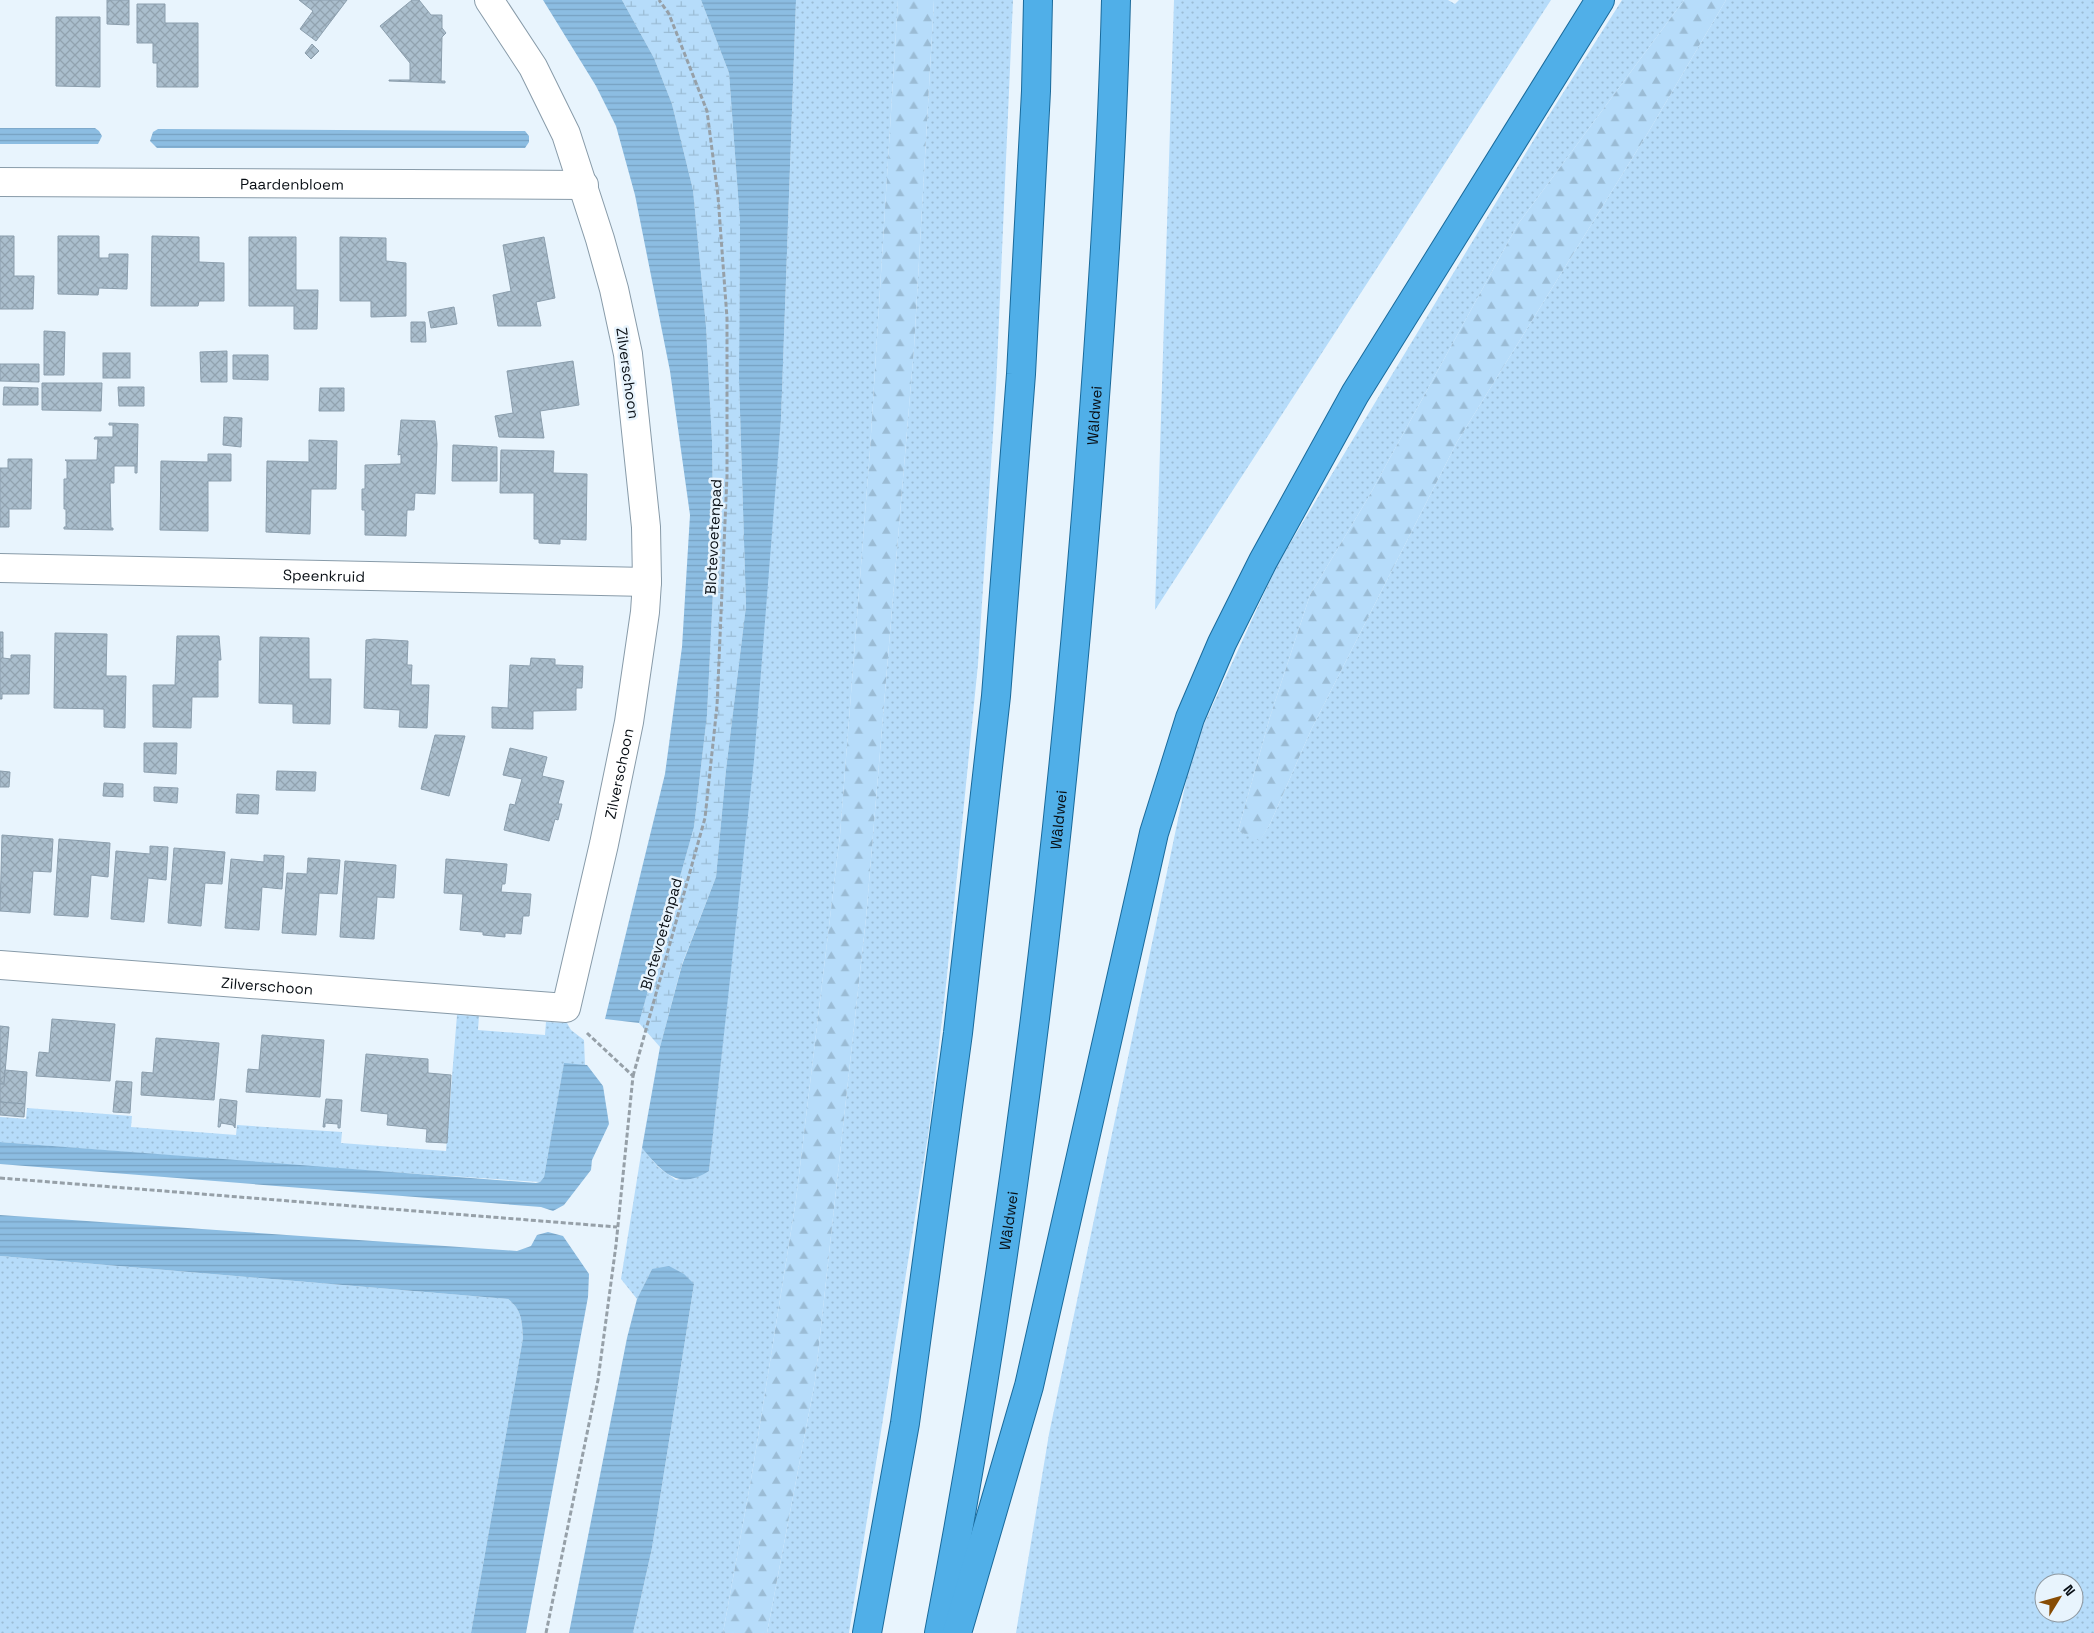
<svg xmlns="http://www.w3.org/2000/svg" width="2094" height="1633" viewBox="0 0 2094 1633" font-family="'Space Grotesk',sans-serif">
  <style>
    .grass { fill: url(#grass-dots); fill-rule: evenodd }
    .forest { fill: url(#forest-firs) }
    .wetland { fill: url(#wetland-marsh) }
    .water { fill: url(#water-rules) }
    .building { fill: url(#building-cross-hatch); stroke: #8b9ead }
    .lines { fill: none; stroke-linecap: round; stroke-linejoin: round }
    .minor-casing { stroke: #889ba9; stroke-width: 30 }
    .trunk-casing { stroke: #1a6a9b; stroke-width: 30 }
    .path { stroke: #96a0a8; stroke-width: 3; stroke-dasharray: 5 2.5; stroke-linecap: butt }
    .minor { stroke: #fff; stroke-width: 28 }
    .trunk { stroke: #50afe8; stroke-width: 28 }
    .labels { text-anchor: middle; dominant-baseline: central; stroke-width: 5; stroke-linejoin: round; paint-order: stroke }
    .street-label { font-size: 15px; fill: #080e14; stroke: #e8f4fd }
  </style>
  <defs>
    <pattern id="grass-dots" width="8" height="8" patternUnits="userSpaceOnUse" patternTransform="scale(1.25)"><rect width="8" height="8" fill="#b6dcfa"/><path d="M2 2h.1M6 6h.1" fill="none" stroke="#9bbcd5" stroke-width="1.8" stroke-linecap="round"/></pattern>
    <pattern id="forest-firs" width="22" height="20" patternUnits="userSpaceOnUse" patternTransform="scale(1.25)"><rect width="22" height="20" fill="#b6dcfa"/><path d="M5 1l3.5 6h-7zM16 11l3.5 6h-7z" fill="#9bbcd5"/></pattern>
    <pattern id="wetland-marsh" width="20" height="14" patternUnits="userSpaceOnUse" patternTransform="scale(1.25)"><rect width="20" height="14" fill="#b6dcfa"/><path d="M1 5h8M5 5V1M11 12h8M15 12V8" fill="none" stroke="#9bbcd5"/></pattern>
    <pattern id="water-rules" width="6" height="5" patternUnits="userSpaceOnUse" patternTransform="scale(1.25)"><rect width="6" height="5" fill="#8cbde2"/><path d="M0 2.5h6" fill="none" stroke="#77a1c1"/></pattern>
    <pattern id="building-cross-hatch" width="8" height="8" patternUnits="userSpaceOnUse" patternTransform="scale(1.25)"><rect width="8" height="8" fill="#aabecd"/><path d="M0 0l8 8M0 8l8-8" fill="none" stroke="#91a2af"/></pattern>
  </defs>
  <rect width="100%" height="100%" fill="#e8f4fd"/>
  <g class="grass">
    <polygon points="796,0 898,0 870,450 840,835 796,1200 752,1474 723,1633 633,1633 652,1548 694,1284 652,1269 637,1299 621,1279 642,1148 658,1167 676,1180 709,1171 725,1021 781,419"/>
    <polygon points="934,0 1013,0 996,388 978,664 946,985 929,1129 849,1633 767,1633 815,1381 866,918 914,348"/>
    <polygon points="1174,0 1448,0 1455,4 1459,0 1551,0 1155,610"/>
    <path d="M1622 0H1684L1518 224 1368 498 1310 595 1270 717 1238 831 1260 840 1270 824 1311 730 1457 442 1649 131 1726 0H2094V1633H1016L1049 1434 1193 748 1277 565 1544 123ZM2044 1583H2074V1613H2044Z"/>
    <polygon points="457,1015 479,1016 478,1030 545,1035 546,1022 567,1023 571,1030 584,1040 585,1065 564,1064 544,1177 540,1182 329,1168 0,1142 0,1117 26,1119 27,1108 132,1116 131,1127 236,1135 237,1125 342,1132 341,1143 446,1151"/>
    <path d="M0 1256 508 1299C522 1310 522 1321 523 1338L471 1633H0Z"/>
  </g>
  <g class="forest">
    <polygon points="898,0 934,0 914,348 866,918 815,1381 767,1633 723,1633 752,1474 796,1200 840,835 870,450"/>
    <polygon points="1684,0 1726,0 1649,131 1457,442 1311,730 1270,824 1260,841 1238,831 1270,717 1310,595 1368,498 1518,224"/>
  </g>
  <polygon class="wetland" points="622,0 701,0 729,73 740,222 739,379 746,606 726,770 716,877 682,964 660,1047 639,1023 694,827 707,715 714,572 712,441 706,326 693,190 672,104 654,58"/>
  <g class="water">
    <polygon points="543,0 622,0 654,58 672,104 693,190 706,326 712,441 714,572 707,715 694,827 639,1023 605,1019 665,774 682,647 690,515 670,371 635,195 616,126 596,86"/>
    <path d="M701 0H796L781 419 754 760 709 1171C678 1191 662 1172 642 1148L660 1047 682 965 716 877 726 770 746 606 739 379 740 222 729 73Z"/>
    <polygon points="0,128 95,128 99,131 102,136 98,144 0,144"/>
    <polygon points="158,129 525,131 529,136 529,142 525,148 157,148 150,141 153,132"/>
    <polygon points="564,1063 587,1065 603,1086 609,1124 592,1160 591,1170 564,1205 553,1211 541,1207 0,1164 0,1142 536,1183 540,1182 544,1177"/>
    <path d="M0 1215 517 1251 531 1246 537 1235 548 1232 563 1236 589 1274 588 1297 526 1633H471L523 1338C522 1321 522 1310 508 1299L0 1256Z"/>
    <polygon points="669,1266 684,1274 694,1284 652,1548 633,1633 569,1633 627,1338 637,1299 652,1269"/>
  </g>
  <g class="building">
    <polygon points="107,0 129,0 129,25 107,24"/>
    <polygon points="299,0 347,0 316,41 300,29 313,11"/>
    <polygon points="412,0 419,0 431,15 442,15 442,28 446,33 442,37 441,81 445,81 445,83 389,81 389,80 410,80 410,63 380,26"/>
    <polygon points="137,4 165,4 165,23 198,23 198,87 157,87 157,63 153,63 153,43 137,43"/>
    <polygon points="56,17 100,17 100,87 56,86"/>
    <polygon points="312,44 319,51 311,59 305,53"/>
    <polygon points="0,236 14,236 14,276 34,276 33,309 0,309"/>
    <polygon points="58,236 99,236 99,258 109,258 109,254 128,254 127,289 99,288 98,295 58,294"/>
    <polygon points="152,236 199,237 199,262 224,263 224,301 199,301 198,306 151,306"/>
    <polygon points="249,237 296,237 296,290 318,290 317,329 294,329 294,306 249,306"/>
    <polygon points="340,237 386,238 386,261 406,263 406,316 371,317 371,301 340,301"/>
    <polygon points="544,237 555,298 536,302 541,326 498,326 493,295 511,291 503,245"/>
    <polygon points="454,307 457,324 431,328 428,312"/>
    <polygon points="411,322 425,322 426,342 411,342"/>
    <polygon points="44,331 65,332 64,375 44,375"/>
    <polygon points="227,351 227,382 201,382 200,352"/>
    <rect x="103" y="353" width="27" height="25"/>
    <polygon points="233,355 268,355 268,380 233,379"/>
    <polygon points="573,361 579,405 540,411 544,438 499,437 495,416 513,413 507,371"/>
    <polygon points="0,364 39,364 39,382 0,381"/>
    <polygon points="42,383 102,383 101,411 42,410"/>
    <polygon points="4,387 38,388 38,405 3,405"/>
    <polygon points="118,387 144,387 144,406 119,406"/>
    <polygon points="320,388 344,388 344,411 319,411"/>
    <polygon points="224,417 242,418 241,447 223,445"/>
    <polygon points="401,420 435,421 437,444 435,494 415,493 414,510 407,510 406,536 365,535 365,510 362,510 362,489 365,489 365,465 401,464 401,454 398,455"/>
    <polygon points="109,423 138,424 137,473 135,473 135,466 114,466 114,483 110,483 111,528 113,528 113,530 64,529 64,527 66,527 66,509 64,509 64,479 67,479 67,461 65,460 97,460 98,439 94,439 95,437 113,437 113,425 109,425"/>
    <polygon points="309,440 337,441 336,489 311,489 310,534 266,532 267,461 309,462"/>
    <polygon points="453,445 497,447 497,481 452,481"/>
    <polygon points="501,450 554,451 553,473 587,474 586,540 560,539 560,544 539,543 539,539 534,539 534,493 500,493"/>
    <polygon points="208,454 231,454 231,481 208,481 208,531 160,530 161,461 208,462"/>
    <polygon points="8,459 32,459 31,509 9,509 9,527 0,527 0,468 8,468"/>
    <polygon points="0,632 3,632 3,658 11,659 11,655 30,655 29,694 2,694 2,699 0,699"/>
    <polygon points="55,633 107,634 106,676 126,676 125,728 104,727 104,709 54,708"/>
    <polygon points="177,636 219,636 221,660 218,660 218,697 192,697 191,728 153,727 153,685 175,685"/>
    <polygon points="260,637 309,638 309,679 331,679 330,724 293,723 293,704 259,703"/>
    <polygon points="374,639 408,641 407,665 412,665 411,685 429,685 427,728 399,727 400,710 364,708 366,640"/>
    <polygon points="531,658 555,659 555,665 583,666 582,688 576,688 576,710 533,711 533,729 492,728 492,707 508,708 510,665 530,666"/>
    <polygon points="435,735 465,736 449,796 421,789"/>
    <polygon points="144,743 177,743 176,774 144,772"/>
    <polygon points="510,748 547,757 542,776 564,781 558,804 562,804 558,820 555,819 549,841 504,830 510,804 515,805 522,779 503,775"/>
    <polygon points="0,771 10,772 9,787 0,787"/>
    <polygon points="277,771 316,772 315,791 276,790"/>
    <polygon points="104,783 123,784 123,797 103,796"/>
    <polygon points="154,787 178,788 177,803 154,801"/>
    <polygon points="237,794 259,795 258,814 236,813"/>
    <polygon points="2,835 53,839 51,872 33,871 30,913 0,911"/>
    <polygon points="59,839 110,843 108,877 91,875 88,917 54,915"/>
    <polygon points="150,846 168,847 166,880 148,878 144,922 111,919 116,851 150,854"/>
    <polygon points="174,848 225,852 222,884 205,883 201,926 168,923"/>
    <polygon points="264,855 284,856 282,889 262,887 259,930 225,928 231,859 264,862"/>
    <polygon points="308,858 340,860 337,894 319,893 316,935 282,933 287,873 307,874"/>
    <polygon points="446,859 507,864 505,884 502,884 501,892 531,894 529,916 523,916 521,934 505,933 505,937 483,935 483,932 460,930 463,894 444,893"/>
    <polygon points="345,861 396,865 394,898 377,897 374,939 340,937"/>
    <polygon points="52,1019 115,1024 110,1081 36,1076 39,1052 49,1053"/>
    <polygon points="0,1026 9,1027 4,1084 0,1084"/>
    <polygon points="262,1035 324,1040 320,1097 246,1092 248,1069 259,1070"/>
    <polygon points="156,1038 219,1043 214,1100 141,1095 142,1072 153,1073"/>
    <polygon points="366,1054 428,1059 428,1073 451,1075 447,1143 426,1142 427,1129 387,1125 388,1114 361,1111"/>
    <polygon points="5,1070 27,1072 25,1104 0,1102 0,1084 4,1084"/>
    <polygon points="116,1081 132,1082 130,1113 113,1112"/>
    <polygon points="220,1099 237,1101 235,1128 233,1125 221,1123 220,1127 218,1127"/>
    <polygon points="326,1099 342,1100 340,1128 338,1128 338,1124 325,1123 325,1127 323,1127"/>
    <polygon points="0,1102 25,1104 24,1117 0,1115"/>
  </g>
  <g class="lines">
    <defs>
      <g id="minor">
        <path id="s1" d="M0 182 584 185"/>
        <path id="s2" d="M0 568 647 582"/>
        <path id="s3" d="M0 965 566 1008 604 844 629 722 645 612 647 582 646 527 628 354 614 289 600 239 566 134 533 67 489 0"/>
      </g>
      <g id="trunk">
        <polyline points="867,1633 905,1423 958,1033 996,696 1021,374 1036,91 1038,0"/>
        <path id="s4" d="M939 1633C1012 1252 1059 865 1089 478 1101 319 1112 160 1116 0"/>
        <polyline points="957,1633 1029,1386 1154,833 1190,718 1222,643 1263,561 1355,394 1600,0"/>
      </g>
    </defs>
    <use href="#minor" class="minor-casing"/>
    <use href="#trunk" class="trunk-casing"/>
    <g class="path">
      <polyline points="633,1076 705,818 717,706 727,476 727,318 718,196 707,111 669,14 659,0"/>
      <polyline points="0,1178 617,1227"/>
      <polyline points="546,1633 598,1380 616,1245 633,1076 587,1033"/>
    </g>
    <use href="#minor" class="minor"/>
    <use href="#trunk" class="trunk"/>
  </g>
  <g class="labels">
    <g class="street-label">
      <text stroke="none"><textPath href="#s1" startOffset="292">Paardenbloem</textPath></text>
      <text transform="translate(628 373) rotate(82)">Zilverschoon</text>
      <text stroke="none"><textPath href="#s4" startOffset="1228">Wâldwei</textPath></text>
      <text transform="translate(713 537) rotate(-87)">Blotevoetenpad</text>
      <text stroke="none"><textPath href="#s2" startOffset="324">Speenkruid</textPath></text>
      <text stroke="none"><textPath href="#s3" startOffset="808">Zilverschoon</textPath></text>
      <text stroke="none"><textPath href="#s4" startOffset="822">Wâldwei</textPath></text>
      <text transform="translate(661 934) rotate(-74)">Blotevoetenpad</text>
      <text stroke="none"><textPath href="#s3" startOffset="268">Zilverschoon</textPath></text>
      <text stroke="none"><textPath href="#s4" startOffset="418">Wâldwei</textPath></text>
    </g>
  </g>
  <g transform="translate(2059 1598) rotate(53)"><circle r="24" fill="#e8f4fd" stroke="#8e98a0"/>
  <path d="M0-4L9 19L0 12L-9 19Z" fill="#874c04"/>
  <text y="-8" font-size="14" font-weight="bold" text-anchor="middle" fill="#080e14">N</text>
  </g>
</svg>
